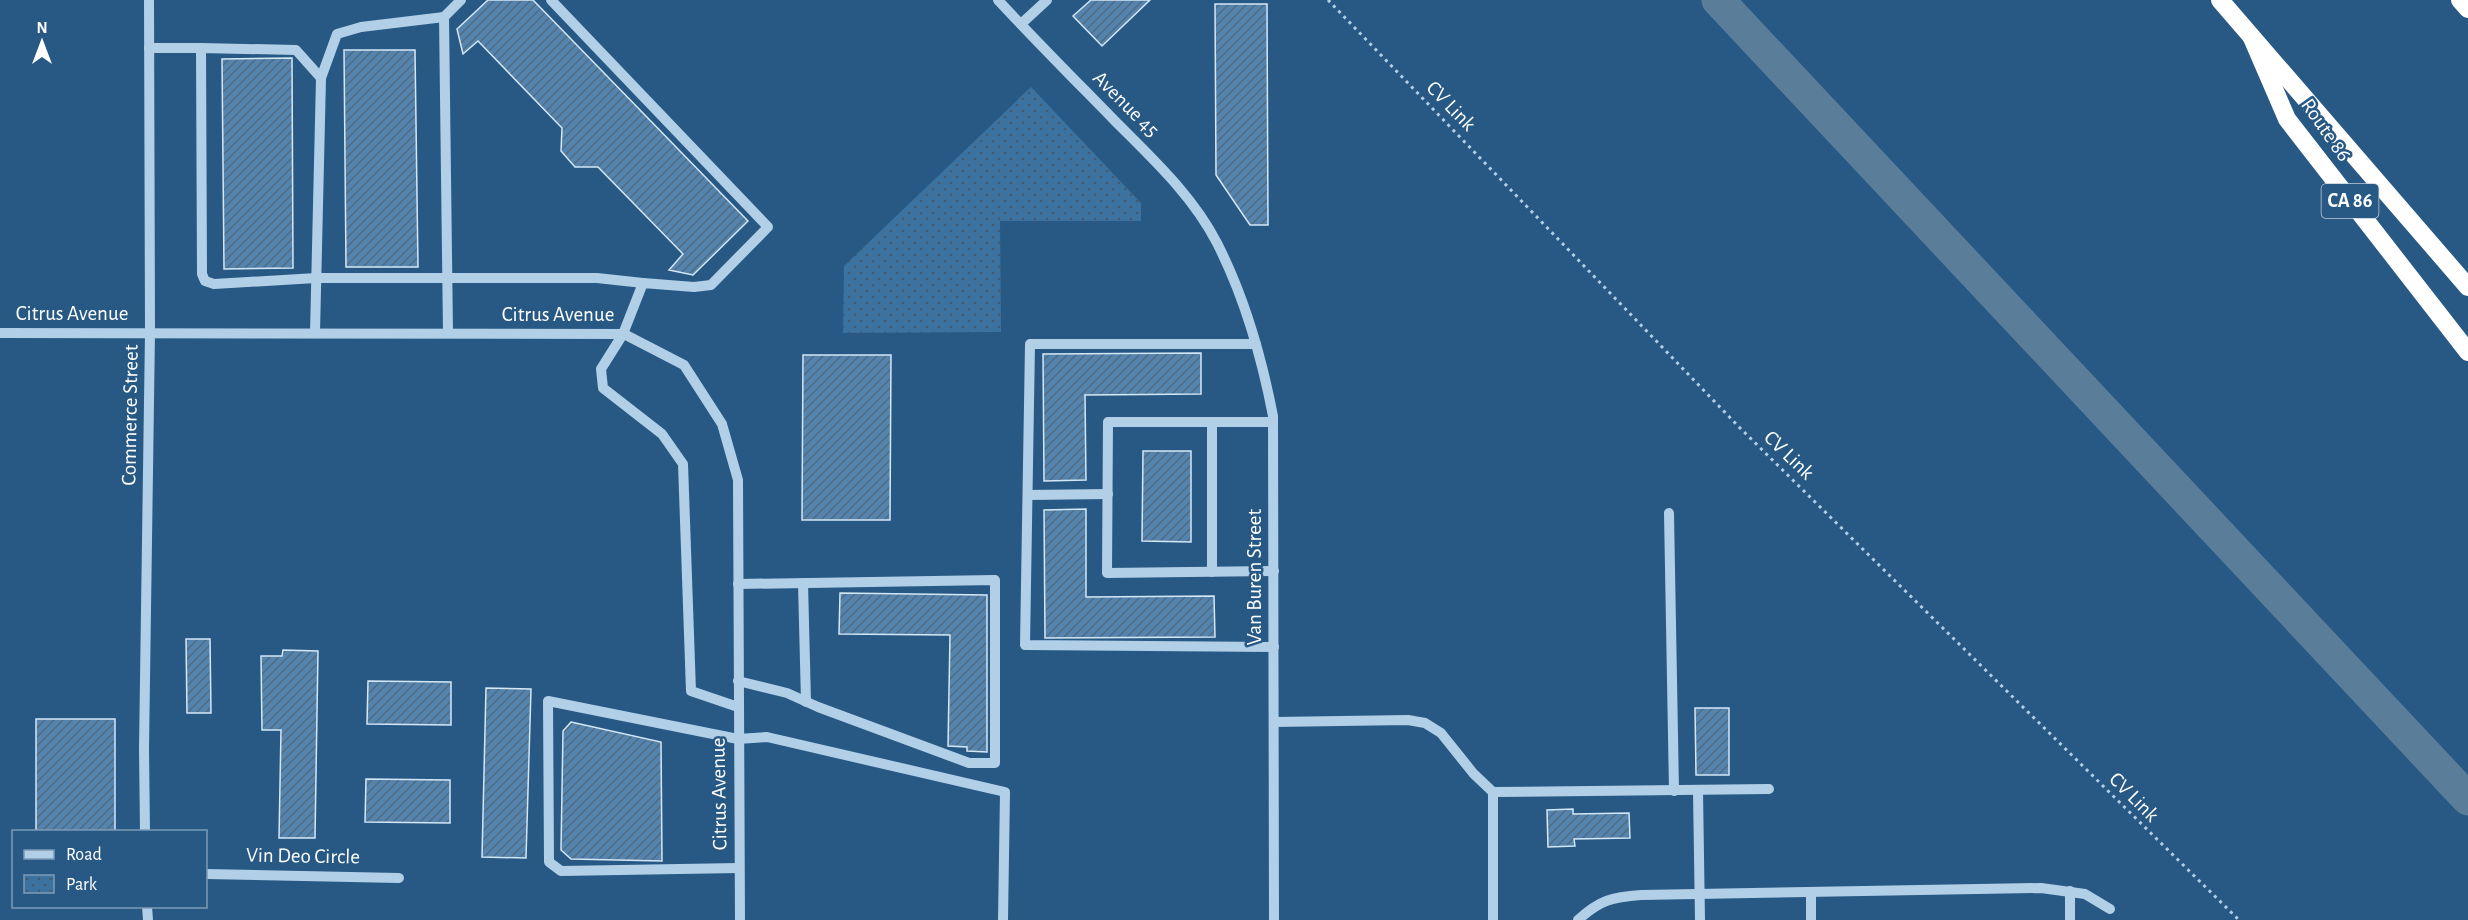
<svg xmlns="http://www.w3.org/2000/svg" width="2468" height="920" viewBox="0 0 2468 920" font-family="'Alegreya Sans',sans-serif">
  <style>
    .park { fill: url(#park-dots) }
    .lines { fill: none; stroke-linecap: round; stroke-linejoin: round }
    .river { stroke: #5a7d9a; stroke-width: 33 }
    .building { fill: url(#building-hatch); stroke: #d4e7f6; stroke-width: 1.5 }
    .path { stroke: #b1cfe7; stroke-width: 3; stroke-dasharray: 3 4.5; stroke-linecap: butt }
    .minor { stroke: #b1cfe7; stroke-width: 10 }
    .highway { stroke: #fff; stroke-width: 18 }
    .labels { text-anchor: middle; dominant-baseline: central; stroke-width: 5; stroke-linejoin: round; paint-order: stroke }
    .shield { fill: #275984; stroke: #becdda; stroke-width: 1.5 }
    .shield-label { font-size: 20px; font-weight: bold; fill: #fff }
    .street-label { font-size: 21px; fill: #fff; stroke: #275984 }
  </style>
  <defs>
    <pattern id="park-dots" width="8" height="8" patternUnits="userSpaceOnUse" patternTransform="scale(1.5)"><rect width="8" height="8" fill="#3c72a0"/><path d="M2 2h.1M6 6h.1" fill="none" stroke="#465b6e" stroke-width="1.8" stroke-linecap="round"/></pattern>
    <pattern id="building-hatch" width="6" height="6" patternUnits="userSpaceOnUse" patternTransform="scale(1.5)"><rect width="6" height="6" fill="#5484ad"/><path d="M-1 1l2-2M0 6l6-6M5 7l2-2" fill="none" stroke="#506b81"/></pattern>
  </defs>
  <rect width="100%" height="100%" fill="#275984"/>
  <polygon class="park" points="1031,87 1141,203 1141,221 1000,221 1001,332 843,333 844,266"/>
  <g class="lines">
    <polyline class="river" points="1718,0 2468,799"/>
  </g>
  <g class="building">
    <polygon points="488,0 533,0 748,221 693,275 669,270 683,254 598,167 575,167 561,151 562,128 478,41 463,54 457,29"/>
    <polygon points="1091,0 1150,0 1102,46 1073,16"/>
    <polygon points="1215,4 1267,4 1268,225 1250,225 1216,175"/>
    <polygon points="344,50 415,50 418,267 346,267"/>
    <polygon points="292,58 293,268 224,269 222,59"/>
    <polygon points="1201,353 1201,394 1085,395 1086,480 1044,481 1043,354"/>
    <polygon points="803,355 891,355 890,520 802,520"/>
    <polygon points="1143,451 1191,451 1191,542 1142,541"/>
    <polygon points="1086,509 1086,597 1214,596 1215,637 1045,638 1044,510"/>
    <polygon points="840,593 987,595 987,752 967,751 967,747 948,746 950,635 839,634"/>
    <polygon points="186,639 210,639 211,713 187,713"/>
    <polygon points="283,650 318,651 315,838 279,838 281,730 262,730 261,656 282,656"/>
    <polygon points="368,681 451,682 451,725 367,724"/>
    <polygon points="486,688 531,689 526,858 482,857"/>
    <polygon points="1695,708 1729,708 1729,775 1696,775"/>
    <rect x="36" y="719" width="79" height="112"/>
    <polygon points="571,722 661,742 662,861 571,859 561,850 563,731"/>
    <polygon points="366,779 450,780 450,823 365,822"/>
    <polygon points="1573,809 1573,814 1629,813 1630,838 1574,839 1575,846 1548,847 1547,810"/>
  </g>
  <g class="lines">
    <polyline class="path" points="1328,0 1740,428 2239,920"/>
    <g class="minor">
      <polyline points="551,0 768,227 711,285 694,287 643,283 623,334 601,369 603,388 662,434 683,464 691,691 738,707"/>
      <path d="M998 0C1036 41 1076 81 1115 121 1152 158 1193 196 1217 243 1244 296 1262 359 1273 416L1274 920"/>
      <polyline points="444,17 448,333"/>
      <polyline points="1021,24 1047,0"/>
      <polyline points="149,48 201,48"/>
      <polyline points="321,78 296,50 201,48 202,274 205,281 214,284 316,278 597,278 643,283"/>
      <polyline points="0,333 624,334 684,365 722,424 738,480 740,920"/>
      <polyline points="315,333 321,78 337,34 361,27 444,17 461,0"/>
      <polyline points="1256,344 1030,344 1025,645 1274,647"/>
      <polyline points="1212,422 1212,572"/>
      <polyline points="1273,422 1108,422 1107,573 1274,571"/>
      <polyline points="1028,495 1108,494"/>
      <polyline points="1669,513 1674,791"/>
      <polyline points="803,583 806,702"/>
      <polyline points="738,584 995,580 995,763 969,763 818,707 787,693 738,681"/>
      <polyline points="1274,722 1408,720 1425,723 1441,733 1473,773 1493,792 1769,789"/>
      <polyline points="1698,791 1700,920"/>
      <polyline points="1493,792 1493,920"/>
      <polyline points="145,832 144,749 150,332 149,0"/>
      <polyline points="739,868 561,871 549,862 548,701 738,739 767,737 1005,792 1003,920"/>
      <polyline points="206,874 399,878"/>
      <polyline points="2070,891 2070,920"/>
      <polyline points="147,906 148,920"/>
      <path d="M1578 920C1600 900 1612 897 1641 895L2041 888 2085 894 2110 909"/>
      <polyline points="1811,920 1811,892"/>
    </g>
    <g class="highway">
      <polyline points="2220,0 2468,287"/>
      <polyline points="2460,0 2468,9"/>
      <polyline points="2252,38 2287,119 2468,352"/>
    </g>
  </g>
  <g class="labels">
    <rect class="shield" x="2321.5" y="184" width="57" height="34" rx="4.5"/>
    <g class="shield-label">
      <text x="2350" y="201">CA 86</text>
    </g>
    <g class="street-label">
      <text transform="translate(1126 104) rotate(45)">Avenue 45</text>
      <text transform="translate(1451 106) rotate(46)">CV Link</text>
      <text transform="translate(2326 130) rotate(55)">Route 86</text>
      <text x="72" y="313">Citrus Avenue</text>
      <text x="558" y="314">Citrus Avenue</text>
      <text transform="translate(130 415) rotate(-89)">Commerce Street</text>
      <text transform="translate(1789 455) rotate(44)">CV Link</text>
      <text transform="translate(1254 577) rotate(-90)">Van Buren Street</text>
      <text transform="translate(719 794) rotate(-91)">Citrus Avenue</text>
      <text transform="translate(2134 797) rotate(45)">CV Link</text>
      <text transform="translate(303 856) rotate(1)">Vin Deo Circle</text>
    </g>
  </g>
  <rect x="12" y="830" width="195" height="78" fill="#275984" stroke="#7d9bb5" stroke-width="1.5"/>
  <rect x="24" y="850" width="30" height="9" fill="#b1cfe7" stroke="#7d9bb5" stroke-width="1.5"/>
  <text x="66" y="860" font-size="18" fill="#ffffff">Road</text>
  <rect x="24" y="875" width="30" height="18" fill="url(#park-dots)" stroke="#7d9bb5" stroke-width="1.5"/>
  <text x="66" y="890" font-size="18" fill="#ffffff">Park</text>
  <g transform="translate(42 42)" stroke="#275984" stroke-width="4.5" paint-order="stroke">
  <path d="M0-4.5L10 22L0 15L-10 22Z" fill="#ffffff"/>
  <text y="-9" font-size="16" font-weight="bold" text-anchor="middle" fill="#ffffff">N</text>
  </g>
</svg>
